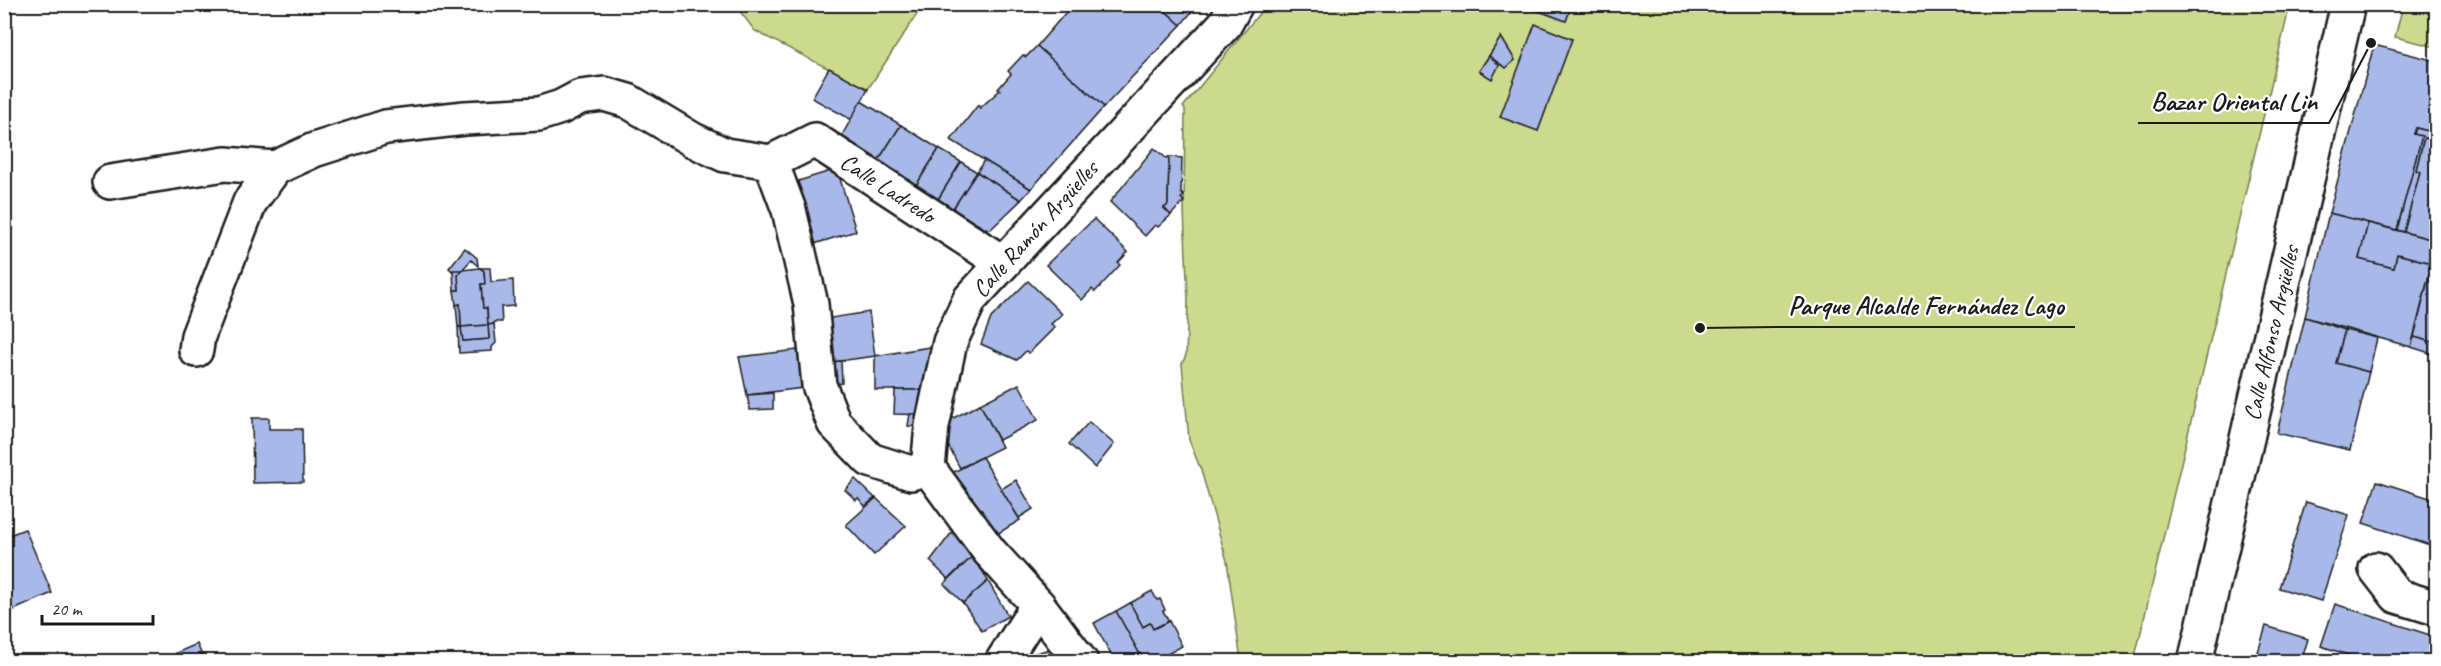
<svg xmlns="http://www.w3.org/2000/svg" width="2441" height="666" viewBox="0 0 2441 666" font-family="Caveat,sans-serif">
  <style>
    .green { fill: #ccda8d; stroke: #747b54; stroke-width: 1.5; fill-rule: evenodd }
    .building { fill: #a8b9e9; stroke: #1c1c1c; stroke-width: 1.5 }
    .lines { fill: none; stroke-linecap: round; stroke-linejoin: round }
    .minor-casing { stroke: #1c1c1c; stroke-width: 38 }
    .minor { stroke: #fff; stroke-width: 33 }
    .labels { text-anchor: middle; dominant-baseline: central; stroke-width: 4.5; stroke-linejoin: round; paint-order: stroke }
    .street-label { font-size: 24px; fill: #1c1c1c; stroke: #fff }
    .leader { fill: none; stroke: #1c1c1c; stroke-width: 2 }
    .callout-dot { fill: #1c1c1c; stroke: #fff; stroke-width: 2 }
    .callout-label { font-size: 26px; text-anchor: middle; font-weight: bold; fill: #1c1c1c; stroke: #fff; stroke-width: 4.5; stroke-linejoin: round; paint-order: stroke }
  </style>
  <rect width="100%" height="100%" fill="#fff"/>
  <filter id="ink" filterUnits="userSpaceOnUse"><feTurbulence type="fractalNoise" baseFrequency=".0167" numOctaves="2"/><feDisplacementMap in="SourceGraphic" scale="12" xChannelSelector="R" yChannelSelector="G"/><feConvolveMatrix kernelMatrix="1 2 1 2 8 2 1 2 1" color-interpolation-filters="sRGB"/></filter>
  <g filter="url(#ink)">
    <g class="green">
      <path d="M1572 4 2290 5 2134 661H1241L1227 561 1201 470 1189 440 1182 364 1186 355 1188 301 1184 211 1185 109 1183 107 1266 5H1521L1566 21ZM1535 25 1572 39 1538 131 1501 116ZM1501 37 1515 60 1506 67 1499 65 1492 79 1479 71Z"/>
      <polygon points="735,5 923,5 868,89 755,31"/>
      <polygon points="2403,5 2436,5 2436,47 2395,37"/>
    </g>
    <g class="building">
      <polygon points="1073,4 1158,4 1181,25 1104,107 1037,46"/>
      <polygon points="1158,4 1198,4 1181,25"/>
      <polygon points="1521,4 1572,4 1566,21"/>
      <polygon points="1535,24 1572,39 1538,131 1500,117"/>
      <polygon points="1501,37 1515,60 1506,68 1489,56"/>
      <polygon points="2374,45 2436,61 2436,133 2416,128 2414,134 2422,136 2397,230 2329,213"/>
      <polygon points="1037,46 1104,107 1031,189 951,140 978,105 980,108 1000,90 998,89 1011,74 1008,71 1023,55 1026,57"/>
      <polygon points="1489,56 1499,65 1492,79 1479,71"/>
      <polygon points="829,68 868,89 852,120 812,98"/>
      <polygon points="861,101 901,125 876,164 840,139"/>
      <polygon points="901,125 939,149 915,187 876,164"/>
      <polygon points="2416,128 2436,133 2436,141 2424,138 2416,170 2420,172 2404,232 2397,230 2422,136 2414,134"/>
      <polygon points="2424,138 2436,141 2436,230 2434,240 2404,232 2420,172 2416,170"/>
      <polygon points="1154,148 1166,158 1169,157 1168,205 1164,208 1171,215 1158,227 1155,225 1145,236 1110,202"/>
      <polygon points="939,149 961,162 937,201 915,187"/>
      <polygon points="1169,157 1182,158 1181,193 1184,196 1181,198 1184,201 1171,215 1164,208 1168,205"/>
      <polygon points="984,160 1031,189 1021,200 977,172"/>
      <polygon points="961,162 977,172 952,210 937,201"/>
      <polygon points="837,169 856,231 811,245 792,183"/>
      <polygon points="977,172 1021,200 991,229 984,228 952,210"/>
      <polygon points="2329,213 2368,223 2359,259 2394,268 2397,254 2432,263 2411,347 2305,317"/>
      <polygon points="1094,219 1128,252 1118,263 1120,265 1095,292 1092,289 1082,300 1046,265"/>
      <polygon points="2368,223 2434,240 2432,244 2436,245 2436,248 2432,263 2397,254 2394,268 2359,259"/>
      <polygon points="465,248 477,258 478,266 471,260 462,270 453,272 449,268"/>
      <polygon points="480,268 484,271 485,284 481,284 483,308 487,308 488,325 461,327 460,304 456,305 454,290 459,290 458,275 462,270"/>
      <polygon points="480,268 490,268 491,282 513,280 514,306 501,307 502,322 494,322 494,324 488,325 487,308 483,308 481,284 485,284 484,271"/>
      <polygon points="2431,268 2436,269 2436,343 2414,337"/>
      <polygon points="453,270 462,270 458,275 459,290 454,290"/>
      <polygon points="1028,281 1062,314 1051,324 1055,327 1029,353 1026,351 1017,360 981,344 991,318"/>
      <polygon points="460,304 461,327 458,327 456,305"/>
      <polygon points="869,312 875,356 832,362 824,319"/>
      <polygon points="2305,317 2345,330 2336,363 2369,372 2350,450 2277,433"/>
      <polygon points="494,324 496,343 492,347 492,351 459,353 458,327 461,327 463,341 489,339 488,325"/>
      <polygon points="488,325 489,339 463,341 461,327"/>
      <polygon points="2345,330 2377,338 2369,372 2336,363"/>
      <polygon points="2414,337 2436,343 2436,355 2411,347"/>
      <polygon points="936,346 934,390 875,390 875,356"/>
      <polygon points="806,349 811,387 747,395 739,357"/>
      <polygon points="841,361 842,383 827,385 832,362"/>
      <polygon points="1019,384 1038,420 999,440 980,404"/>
      <polygon points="895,390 934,390 930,415 894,414"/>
      <polygon points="773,393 773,409 750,410 747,395"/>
      <polygon points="980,404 1002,447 960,468 938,426"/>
      <polygon points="910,414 928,414 925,427 908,426"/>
      <polygon points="252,418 269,418 269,429 302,429 303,482 253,483"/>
      <polygon points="1089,422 1114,444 1095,468 1069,444"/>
      <polygon points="982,457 1020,520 989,539 950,474"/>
      <polygon points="855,479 875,498 865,506 858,498 856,500 845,490"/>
      <polygon points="1016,480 1033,509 1019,518 1001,489"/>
      <polygon points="2377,481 2436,500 2436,547 2363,523"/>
      <polygon points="876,498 906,526 874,555 846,525"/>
      <polygon points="2306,502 2349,515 2321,601 2279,588"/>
      <polygon points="25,529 52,593 7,613 4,607 4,537"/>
      <polygon points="953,531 974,555 948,579 930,561"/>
      <polygon points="974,555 988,581 963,603 944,584"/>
      <polygon points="988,581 1008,616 982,631 963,603"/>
      <polygon points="1152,591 1157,600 1160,599 1165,610 1163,611 1169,621 1153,629 1150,623 1143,627 1130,603"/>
      <polygon points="1130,603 1143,627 1150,623 1153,629 1169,621 1182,646 1153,662 1144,662 1116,611"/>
      <polygon points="2335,604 2436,637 2436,651 2433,662 2369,662 2321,646"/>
      <polygon points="1116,611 1144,662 1115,662 1094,623"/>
      <polygon points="2266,626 2308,639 2301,662 2255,662"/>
      <polygon points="197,644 205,662 169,662 176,653"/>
      <polygon points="1050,649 1054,662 1013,662 1012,660"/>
    </g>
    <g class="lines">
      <defs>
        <g id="minor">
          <polyline points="771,162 789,210 811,304 819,385 834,423 870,460 911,473 928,468"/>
          <polyline points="771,162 815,140 1003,263"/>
          <polyline points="110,182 225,164 275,168"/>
          <polyline points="196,350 198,336 250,202 275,168 314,150 386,127 465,118 539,114 561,107 580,97 604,94 628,101 693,140 725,155 771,162"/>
          <polyline points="2376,569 2397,596 2436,608"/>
          <polyline points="1002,662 1038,605"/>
          <polyline points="1081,662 1038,605 989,551 928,468 932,426 950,342 970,299 1225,24 1236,4"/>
          <polyline points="2195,662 2348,4"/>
        </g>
      </defs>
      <use href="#minor" class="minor-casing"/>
      <use href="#minor" class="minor"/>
    </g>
  </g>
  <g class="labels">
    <g class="street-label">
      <text transform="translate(888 188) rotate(33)">Calle Ladredo</text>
      <text transform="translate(1035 229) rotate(-48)">Calle Ramón Argüelles</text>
      <text transform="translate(2271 333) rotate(-77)">Calle Alfonso Argüelles</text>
    </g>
  </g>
  <path class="leader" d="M2371 43L2329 123H2138M1700 328L1776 327H2075"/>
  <g class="callout-dot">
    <circle cx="2371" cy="43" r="6"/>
    <circle cx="1700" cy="328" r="6"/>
  </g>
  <g class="callout-label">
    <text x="2234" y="110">Bazar Oriental Lin</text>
    <text x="1926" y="314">Parque Alcalde Fernández Lago</text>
  </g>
  <rect width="2441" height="666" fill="none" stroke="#fff" stroke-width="24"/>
  <rect x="12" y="12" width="2417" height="642" fill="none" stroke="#1c1c1c" stroke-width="2" filter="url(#ink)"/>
  <path d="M42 615v9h111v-9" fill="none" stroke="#1c1c1c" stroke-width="3"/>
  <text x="51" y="615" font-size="18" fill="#1c1c1c" stroke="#ffffff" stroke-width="4.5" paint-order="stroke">20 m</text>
</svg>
